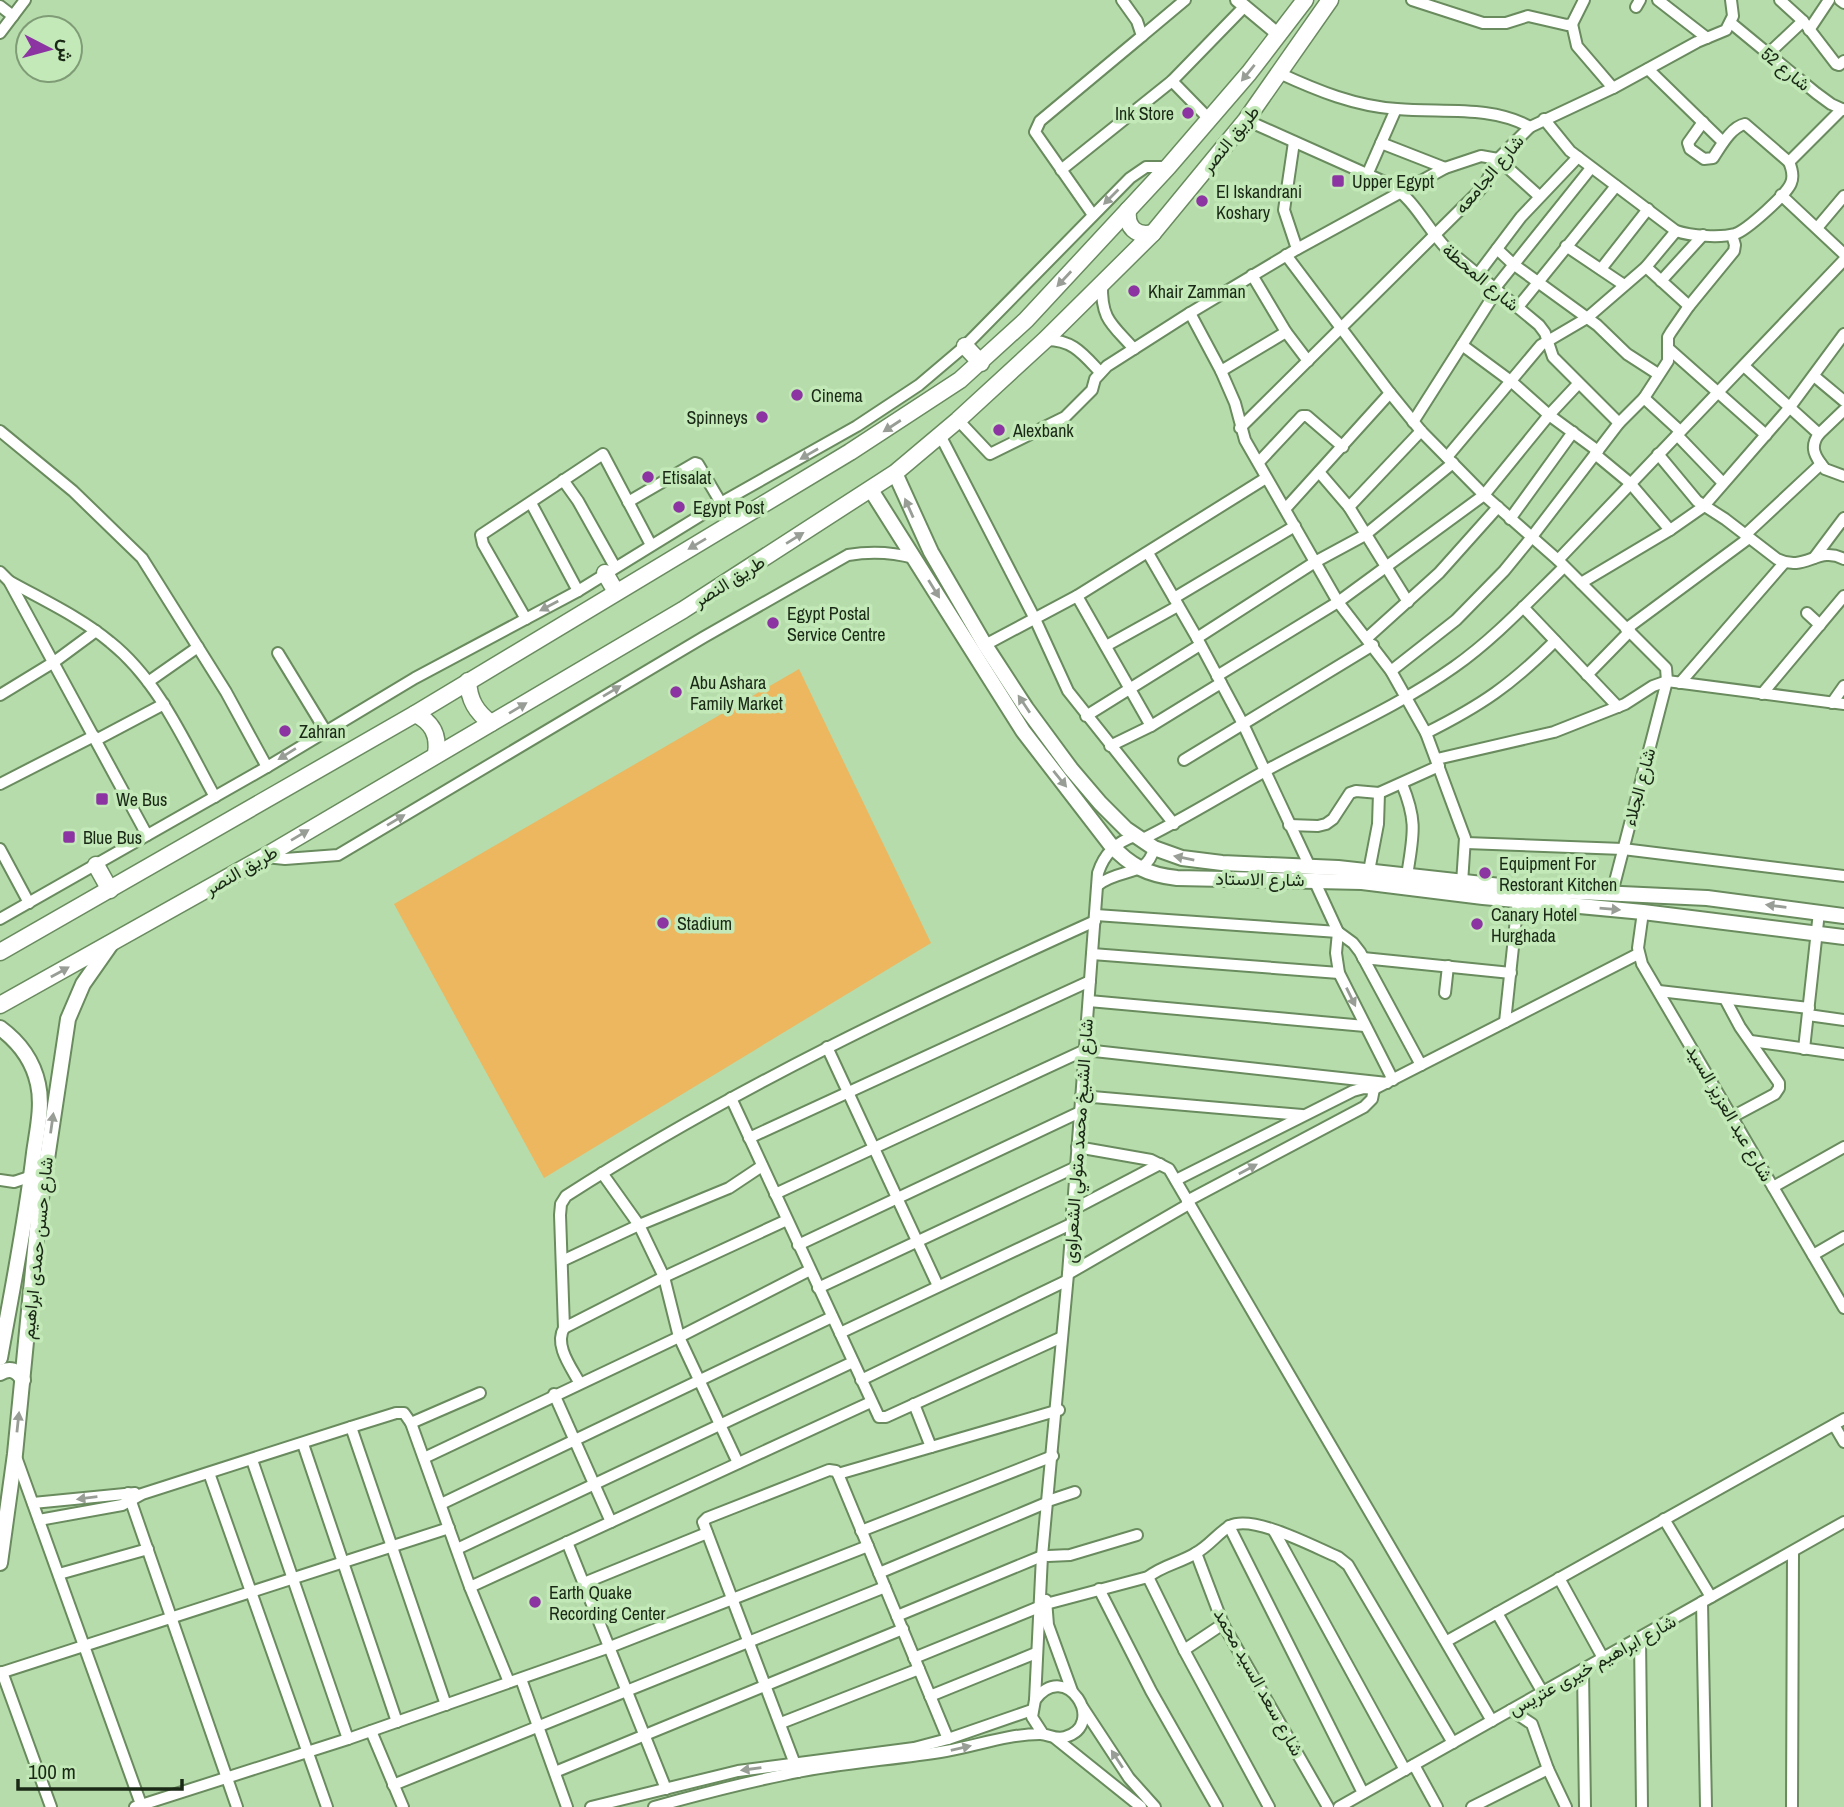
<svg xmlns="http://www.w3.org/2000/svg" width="1844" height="1807" viewBox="0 0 1844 1807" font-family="'Archivo Narrow',Vazirmatn,sans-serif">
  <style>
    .pitch { fill: #ecb75e }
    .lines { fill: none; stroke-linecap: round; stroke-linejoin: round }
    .minor-casing { stroke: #698b5e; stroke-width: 14 }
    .tertiary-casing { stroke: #698b5e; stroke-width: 16 }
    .secondary-casing { stroke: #698b5e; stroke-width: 18 }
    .primary-casing { stroke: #698b5e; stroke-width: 19 }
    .minor { stroke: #fff; stroke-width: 10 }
    .tertiary { stroke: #fff; stroke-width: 12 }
    .secondary { stroke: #fff; stroke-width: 14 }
    .primary { stroke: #fff; stroke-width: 16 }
    .oneway { fill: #989e96 }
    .poi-dot { fill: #8c35a2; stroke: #c3e9b8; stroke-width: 2.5 }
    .labels { text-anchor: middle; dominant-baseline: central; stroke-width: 7; stroke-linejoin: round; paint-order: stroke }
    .street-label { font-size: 18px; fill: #1a2816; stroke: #c3e9b8 }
    .poi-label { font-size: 18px; fill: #1a2816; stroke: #c3e9b8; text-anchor: start }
  </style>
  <rect width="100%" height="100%" fill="#b6dcab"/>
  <polygon class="pitch" points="799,669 931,943 544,1178 394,904"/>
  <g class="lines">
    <defs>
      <g id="minor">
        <polyline points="1412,0 1483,23 1506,23 1528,16 1567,25 1572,24 1584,0"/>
        <polyline points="1658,0 1707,38"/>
        <polyline points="1780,0 1803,21 1836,64 1839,65 1844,61"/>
        <polyline points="1840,0 1844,3"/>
        <polyline points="0,6 13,16"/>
        <polyline points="1636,7 1640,0"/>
        <polyline points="1731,23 1816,93 1831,104 1844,110"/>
        <polyline points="1572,24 1577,46 1613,88"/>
        <polyline points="1809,30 1829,0"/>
        <polyline points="0,33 25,0"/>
        <polyline points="1142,36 1185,0"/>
        <polyline points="1768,54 1803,21"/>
        <polyline points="1648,69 1723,142"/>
        <path d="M1279 73C1318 91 1355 106 1397 109 1441 113 1491 105 1530 127"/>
        <polyline points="1172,81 1210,120"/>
        <path d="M1544 119 1570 151 1676 231C1691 236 1720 238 1735 234 1747 230 1787 194 1791 183 1794 176 1792 169 1789 162L1745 124C1731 127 1721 146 1713 158L1704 159 1690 149 1688 143 1703 122"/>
        <path d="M1246 120 1389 184C1415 199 1427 229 1447 249L1539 325 1545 333 1553 357 1619 423"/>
        <polyline points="1294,142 1284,210 1297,249"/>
        <polyline points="1381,143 1445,168"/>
        <polyline points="1789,162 1842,109"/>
        <polyline points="1061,170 1172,81 1244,7"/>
        <polyline points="1367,175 1396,109"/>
        <polyline points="1781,195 1844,254"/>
        <polyline points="1093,215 1035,132 1040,121 1142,36 1137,21 1122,0"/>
        <polyline points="1817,228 1844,196"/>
        <polyline points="1566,246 1624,285"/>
        <polyline points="1497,249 1513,264 1597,325 1627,354 1658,374"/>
        <polyline points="1286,255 1390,393 1421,431 1484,495 1558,560 1666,668 1667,681 1612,893"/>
        <polyline points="1646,267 1689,306"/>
        <polyline points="1601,269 1648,209"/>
        <polyline points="1478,274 1521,217 1578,157"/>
        <polyline points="1252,275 1286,332 1308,361"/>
        <polyline points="1661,281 1703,235"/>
        <path d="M1102 284C1101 320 1112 324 1134 349"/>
        <polyline points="1495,288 1591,168"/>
        <polyline points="1518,307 1616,186"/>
        <polyline points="1190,313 1221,371 1235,403 1245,440 1338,602 1391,671 1426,733 1465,838 1462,883"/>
        <path d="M1045 340C1072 339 1083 354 1100 372"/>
        <polyline points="1462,345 1512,382 1549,415 1598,451"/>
        <polyline points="1669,349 1766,435"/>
        <path d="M1744 366 1819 434C1809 447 1815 457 1825 469L1844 476"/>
        <polyline points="1221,371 1286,332"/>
        <polyline points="1814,376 1844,401"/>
        <polyline points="1644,398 1680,431"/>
        <polyline points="958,420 990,454 1065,417 1092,390 1095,379 1107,366 1190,313 1297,249 1445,168 1481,156 1498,159 1539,196"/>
        <polyline points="1413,422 1497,290"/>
        <polyline points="1240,428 1477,193 1485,184 1498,159 1530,127 1613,88 1697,42 1726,30 1733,16 1731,0"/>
        <polyline points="0,431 73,491 142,558 226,692 267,767"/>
        <polyline points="1819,434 1844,410"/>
        <polyline points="940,435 1035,619 1068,691 1174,824"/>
        <polyline points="1677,435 1723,483"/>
        <polyline points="1595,454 1630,483 1670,530"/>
        <path d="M1658 454 1697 501 1725 519 1777 559C1806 573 1817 545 1844 559"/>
        <polyline points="1447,457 1541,345 1587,318 1646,267 1676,231"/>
        <polyline points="1259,462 1302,416 1307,416 1343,447"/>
        <polyline points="1319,472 1349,507 1408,602"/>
        <polyline points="563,480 578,501 615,567"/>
        <polyline points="628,502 695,463 698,464 721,503"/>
        <polyline points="531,503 578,591"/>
        <polyline points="1349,507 1421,431"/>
        <polyline points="1286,508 1390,393"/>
        <polyline points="1510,519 1573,432"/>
        <polyline points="1745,535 1821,464"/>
        <polyline points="1148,553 1197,638 1243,724 1310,867"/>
        <polyline points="1814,558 1844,518"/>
        <polyline points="1558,560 1844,260"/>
        <polyline points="0,572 9,581 147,835"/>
        <path d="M9 581C43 600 80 617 110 642 159 681 185 743 215 797"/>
        <polyline points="1581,583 1670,530 1703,507 1790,407 1844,334"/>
        <polyline points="1077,596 1151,726"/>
        <polyline points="1174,598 1295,526"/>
        <polyline points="1523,607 1618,707"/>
        <polyline points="1807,613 1820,625"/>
        <polyline points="526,619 483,544 481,535 603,454 651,545"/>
        <polyline points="1626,629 1749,538"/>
        <polyline points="1197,638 1315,562 1365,535 1453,463"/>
        <polyline points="1367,638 1439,573 1498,507"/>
        <polyline points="985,645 1077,596 1266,478"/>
        <polyline points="1106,646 1178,606"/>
        <polyline points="278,653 325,730"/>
        <polyline points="1391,671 1456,620 1504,571 1531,538 1619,423 1644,398 1668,361 1668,337 1671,332 1689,306 1734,251 1735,245 1732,235"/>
        <polyline points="1587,675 1630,631"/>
        <polyline points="1217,676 1338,602 1484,495 1549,415 1578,384"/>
        <polyline points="148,682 198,647"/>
        <polyline points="1680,683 1784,563"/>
        <polyline points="1762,694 1844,596"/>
        <polyline points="0,695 54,662 96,631"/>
        <polyline points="1832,703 1844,686"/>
        <polyline points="1086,716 1200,645"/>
        <path d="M1426 733C1482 705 1511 685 1555 641"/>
        <polyline points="96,740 164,704"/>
        <polyline points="1110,746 1151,726 1221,683"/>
        <polyline points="1437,759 1554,732 1625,704 1653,686 1667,681 1844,704"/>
        <polyline points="1184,760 1373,645"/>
        <polyline points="0,784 94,736"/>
        <path d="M1402 784C1418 823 1413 835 1407 876"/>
        <polyline points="1289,825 1318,826 1326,824 1333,819 1350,793 1356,791 1379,793 1439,766"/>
        <path d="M1141 840C1184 819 1225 793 1267 770 1329 736 1396 708 1454 667 1494 639 1529 601 1564 567"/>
        <polyline points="1466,843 1623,849 1844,876"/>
        <polyline points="0,849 29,903"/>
        <path d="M266 857 285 859 338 855 704 637 848 555C871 551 892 552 914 558"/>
        <polyline points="1369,871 1378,824 1379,793"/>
        <polyline points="1314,880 1338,932 1336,953 1339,973 1393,1080"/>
        <path d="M1098 885C1121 867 1147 878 1154 848"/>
        <polyline points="1643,912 1638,948 1642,964 1844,1308"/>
        <polyline points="1096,915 1338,932 1353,943 1360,952 1421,1065"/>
        <polyline points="0,919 267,767 415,678 578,591 724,501 857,426 919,385 965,346 1130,178 1146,167 1168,167"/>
        <polyline points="1092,954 1339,973"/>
        <polyline points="1363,958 1511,973"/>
        <polyline points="1659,991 1809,1008"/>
        <polyline points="1445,993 1448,966"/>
        <polyline points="1725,999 1740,1027 1779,1083 1779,1088 1775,1094 1732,1117"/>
        <polyline points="1089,1001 1365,1026"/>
        <polyline points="1808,1015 1844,1020"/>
        <polyline points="1505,1022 1518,900"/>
        <polyline points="1751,1041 1844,1054"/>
        <polyline points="827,1047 938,1286"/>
        <polyline points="1804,1049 1819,912"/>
        <polyline points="1081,1096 1302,1115"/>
        <polyline points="731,1098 879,1417 886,1417 1062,1337"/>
        <polyline points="749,1138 1090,981"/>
        <polyline points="1077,1147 1151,1160 1169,1169 1492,1721"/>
        <polyline points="602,1173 639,1225 664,1277 679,1337 738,1463"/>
        <polyline points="0,1180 14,1182 32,1176"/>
        <polyline points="1176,1180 1353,1091 1364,1088 1374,1089 1638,954"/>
        <polyline points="1773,1187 1844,1147"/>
        <polyline points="775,1194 1085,1050 1387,1083"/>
        <polyline points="1187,1201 1364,1107 1372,1099 1374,1089"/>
        <polyline points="1072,1210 1160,1164"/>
        <path d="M787 1220 664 1277 564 1328 560 1215 561 1204 566 1196C734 1088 914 1003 1095 921"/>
        <polyline points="798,1245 1080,1112"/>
        <polyline points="1813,1255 1844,1237"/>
        <polyline points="562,1261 639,1225 729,1188 762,1166"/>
        <polyline points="1068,1274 1189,1204"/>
        <polyline points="818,1288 1076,1167"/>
        <path d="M564 1328C554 1345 571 1367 579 1382"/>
        <polyline points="840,1333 1071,1224"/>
        <polyline points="861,1380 1066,1281"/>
        <polyline points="554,1394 611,1522"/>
        <polyline points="914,1404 931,1447"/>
        <polyline points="411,1423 480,1393"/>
        <polyline points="1834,1425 1844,1442"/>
        <polyline points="351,1427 446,1705"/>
        <polyline points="303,1444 397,1722"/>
        <polyline points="15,1454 142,1807"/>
        <polyline points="424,1458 679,1337 810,1270"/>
        <polyline points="252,1460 348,1739"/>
        <polyline points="209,1473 327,1807"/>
        <polyline points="838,1474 1059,1410"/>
        <polyline points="128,1493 237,1807"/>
        <polyline points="1051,1500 1075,1492"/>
        <polyline points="33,1503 135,1493"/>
        <polyline points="441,1504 832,1317"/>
        <polyline points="1664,1519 1711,1597"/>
        <polyline points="39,1520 122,1505 142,1494 351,1427 396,1413 404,1413 411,1423 470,1587 509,1682"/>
        <polyline points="1229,1526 1363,1793"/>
        <polyline points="861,1531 1053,1456"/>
        <polyline points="1274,1531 1405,1770"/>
        <polyline points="567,1542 666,1789"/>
        <polyline points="457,1549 853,1362"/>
        <polyline points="1196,1553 1223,1624 1328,1807"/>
        <polyline points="1048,1556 1070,1555 1137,1535"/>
        <polyline points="879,1573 1046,1503"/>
        <polyline points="59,1574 148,1549"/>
        <polyline points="1148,1577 1184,1650 1269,1807"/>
        <polyline points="1559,1578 1603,1658"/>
        <polyline points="584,1583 707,1533"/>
        <polyline points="470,1587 871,1402"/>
        <polyline points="1099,1589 1151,1691 1217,1807"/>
        <polyline points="1046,1600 1048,1625 1072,1691"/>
        <polyline points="1702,1602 1706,1807"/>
        <path d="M1046 1604 1148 1577C1163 1565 1180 1563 1196 1553 1209 1546 1218 1533 1230 1526 1253 1514 1314 1547 1338 1557L1348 1565 1453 1743"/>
        <polyline points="1497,1613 1543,1693"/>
        <polyline points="897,1616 1042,1556"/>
        <polyline points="1640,1638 1642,1807"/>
        <polyline points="1447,1641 1844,1419"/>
        <polyline points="1184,1650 1223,1624"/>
        <polyline points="914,1658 1039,1607"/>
        <polyline points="1583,1670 1585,1807"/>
        <polyline points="2,1672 51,1807"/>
        <polyline points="0,1673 449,1528"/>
        <polyline points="521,1679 567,1807"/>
        <polyline points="930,1696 1036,1653"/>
        <path d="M1035 1700 1042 1556 1068 1274 1098 873C1104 854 1116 842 1135 836"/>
        <polyline points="1083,1708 1129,1778 1155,1807"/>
        <polyline points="1511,1710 1532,1724 1548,1769 1566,1807"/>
        <polyline points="781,1723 919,1669"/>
        <polyline points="371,1731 403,1807"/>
        <polyline points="1055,1738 1141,1807"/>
        <polyline points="1414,1765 1437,1807"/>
        <polyline points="555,1772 903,1629"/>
        <polyline points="798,1772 703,1522 707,1518 829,1470 836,1471 838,1474 948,1739"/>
        <polyline points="393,1785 885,1587"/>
        <polyline points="135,1807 348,1739 610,1647 868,1546"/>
        <polyline points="591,1807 738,1771 914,1748 948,1739 1032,1710"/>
        <path d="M654 1807C697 1795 739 1784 783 1775 836 1763 892 1760 946 1751 976 1746 1008 1734 1040 1734 1049 1734 1055 1740 1065 1737 1108 1725 1066 1658 1035 1700L1032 1717 1043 1734"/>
        <polyline points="1339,1807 1844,1522"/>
        <polyline points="1472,1807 1548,1769"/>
        <polyline points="1792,1807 1793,1552"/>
      </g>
      <polyline id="tertiary" points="1237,0 1279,35"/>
      <g id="secondary">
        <polyline points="895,473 931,552 985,645 1026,708 1071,769 1100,803 1126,829 1154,848 1182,858 1222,863 1338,868 1536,890 1707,898 1844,916"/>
        <path d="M871 490 1023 731 1110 844C1130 866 1148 875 1177 878L1362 882 1483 897 1643 912 1844 937"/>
        <path d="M0 1028C19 1042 33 1061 38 1084 43 1106 37 1131 34 1153 26 1222 12 1290 0 1358"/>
        <path d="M0 1373C10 1367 17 1370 23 1380"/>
        <polyline points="0,1563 15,1454 38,1219 68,1019 83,984 111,944"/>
      </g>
      <g id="primary">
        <path d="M1128 210C1126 227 1136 237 1153 233"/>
        <polyline points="965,346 981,363"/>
        <polyline points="605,573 616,592"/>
        <path d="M468 681C469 700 476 712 491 723"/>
        <path d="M415 714C432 722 439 735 436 754"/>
        <polyline points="96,865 110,890"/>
        <polyline points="0,952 415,714 850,452 960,380 1026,320 1168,167 1249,73 1305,0"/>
        <polyline points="0,1005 264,857 683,610 895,473 958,420 1045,340 1153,233 1246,120 1330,0"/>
      </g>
    </defs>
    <use href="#minor" class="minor-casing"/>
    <use href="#tertiary" class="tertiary-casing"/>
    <use href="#secondary" class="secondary-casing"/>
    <use href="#primary" class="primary-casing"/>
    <use href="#minor" class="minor"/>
    <use href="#tertiary" class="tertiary"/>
    <use href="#secondary" class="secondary"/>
    <use href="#primary" class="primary"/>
  </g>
  <defs><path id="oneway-solid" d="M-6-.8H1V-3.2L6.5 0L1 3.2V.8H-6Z" transform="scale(1.75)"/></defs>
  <g class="oneway">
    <use href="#oneway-solid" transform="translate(1248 73) rotate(129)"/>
    <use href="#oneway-solid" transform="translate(1111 197) rotate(135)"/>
    <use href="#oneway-solid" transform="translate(1064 279) rotate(133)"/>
    <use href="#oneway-solid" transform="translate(892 426) rotate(147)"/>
    <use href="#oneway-solid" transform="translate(809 454) rotate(150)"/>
    <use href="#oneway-solid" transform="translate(909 508) rotate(-114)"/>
    <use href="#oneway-solid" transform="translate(795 538) rotate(-32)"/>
    <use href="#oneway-solid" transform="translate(697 544) rotate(149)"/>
    <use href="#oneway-solid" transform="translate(934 589) rotate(58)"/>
    <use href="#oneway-solid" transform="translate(549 606) rotate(152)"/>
    <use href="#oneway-solid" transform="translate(612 691) rotate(-31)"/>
    <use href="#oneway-solid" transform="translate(1024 704) rotate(-124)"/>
    <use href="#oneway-solid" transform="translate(518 708) rotate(-31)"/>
    <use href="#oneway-solid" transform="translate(287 754) rotate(148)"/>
    <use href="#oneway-solid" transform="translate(1060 779) rotate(51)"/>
    <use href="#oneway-solid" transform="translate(396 820) rotate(-31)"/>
    <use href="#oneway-solid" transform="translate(300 835) rotate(-31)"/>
    <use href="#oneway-solid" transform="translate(1184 858) rotate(-169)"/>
    <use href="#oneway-solid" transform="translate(1776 906) rotate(-173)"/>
    <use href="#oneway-solid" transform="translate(1610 909) rotate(5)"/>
    <use href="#oneway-solid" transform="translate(60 972) rotate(-29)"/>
    <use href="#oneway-solid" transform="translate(1351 997) rotate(64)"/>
    <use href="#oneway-solid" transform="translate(52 1123) rotate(-82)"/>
    <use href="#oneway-solid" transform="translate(1248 1169) rotate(-28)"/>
    <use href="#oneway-solid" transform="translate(18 1422) rotate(-84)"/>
    <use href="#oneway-solid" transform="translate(87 1498) rotate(173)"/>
    <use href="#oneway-solid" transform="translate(961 1748) rotate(-13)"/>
    <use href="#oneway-solid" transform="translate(1117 1759) rotate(-123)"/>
    <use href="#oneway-solid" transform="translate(751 1769) rotate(172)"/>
  </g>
  <g class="poi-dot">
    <circle cx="1188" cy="113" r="7"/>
    <rect x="1331" y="174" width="14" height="14" rx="3.5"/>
    <circle cx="1202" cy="201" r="7"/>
    <circle cx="1134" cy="291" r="7"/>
    <circle cx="797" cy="395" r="7"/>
    <circle cx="762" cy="417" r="7"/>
    <circle cx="999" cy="430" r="7"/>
    <circle cx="648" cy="477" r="7"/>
    <circle cx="679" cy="507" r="7"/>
    <circle cx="773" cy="623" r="7"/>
    <circle cx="676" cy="692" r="7"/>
    <circle cx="285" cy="731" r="7"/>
    <rect x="95" y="792" width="14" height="14" rx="3.5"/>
    <rect x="62" y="830" width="14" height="14" rx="3.5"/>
    <circle cx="1485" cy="873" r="7"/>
    <circle cx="663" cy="923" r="7"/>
    <circle cx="1477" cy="924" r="7"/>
    <circle cx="535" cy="1602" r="7"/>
  </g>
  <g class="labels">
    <g class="street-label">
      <text transform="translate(1786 69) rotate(39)">شارع 52</text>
      <text transform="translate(1230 139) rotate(-51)">طريق النصر</text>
      <text transform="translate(1489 174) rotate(-50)">شارع الجامعه</text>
      <text transform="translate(1481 277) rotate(40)">شارع المحطة</text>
      <text transform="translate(729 581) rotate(-32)">طريق النصر</text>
      <text transform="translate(1639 787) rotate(-75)">شارع الجلاء</text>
      <text transform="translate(241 870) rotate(-30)">طريق النصر</text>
      <text transform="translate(1260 879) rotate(1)">شارع الاستاد</text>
      <text transform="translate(1730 1113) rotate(60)">شارع عبد العزيز السيد</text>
      <text transform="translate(1078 1141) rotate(-86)">شارع الشيخ محمد متولي الشعراوى</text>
      <text transform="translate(37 1248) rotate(-84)">شارع حسن حمدى ابراهيم</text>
      <text transform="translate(1592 1665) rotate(-29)">شارع ابراهيم خيرى عتريس</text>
      <text transform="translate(1259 1682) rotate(61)">شارع سعد السيد محمد</text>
    </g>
    <g class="poi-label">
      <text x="1174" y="113" text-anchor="end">Ink Store</text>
      <text x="1352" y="181">Upper Egypt</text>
      <text x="1216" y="191">El Iskandrani<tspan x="1216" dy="21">Koshary</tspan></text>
      <text x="1148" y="291">Khair Zamman</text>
      <text x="811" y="395">Cinema</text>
      <text x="748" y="417" text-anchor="end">Spinneys</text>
      <text x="1013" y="430">Alexbank</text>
      <text x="662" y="477">Etisalat</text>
      <text x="693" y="507">Egypt Post</text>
      <text x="787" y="613">Egypt Postal<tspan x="787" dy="21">Service Centre</tspan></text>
      <text x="690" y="682">Abu Ashara<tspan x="690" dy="21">Family Market</tspan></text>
      <text x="299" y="731">Zahran</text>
      <text x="116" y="799">We Bus</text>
      <text x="83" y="837">Blue Bus</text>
      <text x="1499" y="863">Equipment For<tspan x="1499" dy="21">Restorant Kitchen</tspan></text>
      <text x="1491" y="914">Canary Hotel<tspan x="1491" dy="21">Hurghada</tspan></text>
      <text x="677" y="923">Stadium</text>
      <text x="549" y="1592">Earth Quake<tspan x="549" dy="21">Recording Center</tspan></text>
    </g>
  </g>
  <g transform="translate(49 49) rotate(96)"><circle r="33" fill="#c3e9b8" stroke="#7f9c77" stroke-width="2"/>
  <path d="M0-5L12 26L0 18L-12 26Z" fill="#8c35a2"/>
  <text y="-10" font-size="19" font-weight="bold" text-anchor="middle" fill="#1a2816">ش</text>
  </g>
  <path d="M18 1779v10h164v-10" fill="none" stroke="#1a2816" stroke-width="3.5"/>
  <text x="28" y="1779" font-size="21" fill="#1a2816" stroke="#c3e9b8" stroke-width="5" paint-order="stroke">100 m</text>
</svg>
